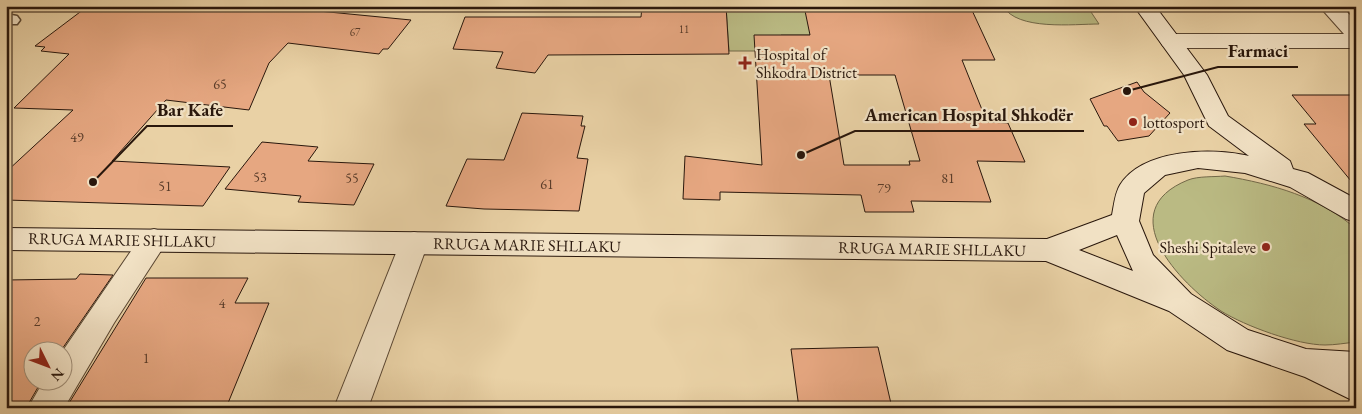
<svg xmlns="http://www.w3.org/2000/svg" width="1362" height="414" viewBox="0 0 1362 414" font-family="'EB Garamond',serif">
  <style>
    .green { fill: #baba83; stroke: #726848 }
    .building { fill: #e6a781; stroke: #29170c; fill-rule: evenodd }
    .lines { fill: none; stroke-linecap: round; stroke-linejoin: round }
    .lane-casing { stroke: #594632; stroke-width: 3 }
    .street-casing { stroke: #594632; stroke-width: 2 }
    .secondary-casing { stroke: #29170c; stroke-width: 2 }
    .lane { fill: #f1e1c4; fill-rule: evenodd }
    .street { fill: #f1e1c4; fill-rule: evenodd }
    .secondary { fill: #f1e1c4; fill-rule: evenodd }
    .poi-dot { fill: #8f2418; stroke: #f1e1c4; stroke-width: 2 }
    .labels { text-anchor: middle; dominant-baseline: central; stroke-width: 4.5; stroke-linejoin: round; paint-order: stroke }
    .far-number-label { font-size: 11px; fill: #583b29 }
    .number-label { font-size: 14px; fill: #583b29 }
    .poi-label { font-size: 16px; fill: #29170c; stroke: #f1e1c4; text-anchor: start }
    .street-label { font-size: 16px; fill: #29170c; stroke: #f1e1c4 }
    .leader { fill: none; stroke: #29170c; stroke-width: 2 }
    .callout-dot { fill: #29170c; stroke: #f1e1c4; stroke-width: 2 }
    .callout-label { font-size: 18px; text-anchor: middle; font-weight: bold; fill: #29170c; stroke: #f1e1c4; stroke-width: 4.5; stroke-linejoin: round; paint-order: stroke }
  </style>
  <rect width="100%" height="100%" fill="#e9d1a5"/>
  <filter id="stains"><feTurbulence type="fractalNoise" baseFrequency=".004" numOctaves="4"/><feColorMatrix values="0 0 0 0 .2 0 0 0 0 .09 0 0 0 0 .02 0 0 0 .5 -.17"/></filter>
  <radialGradient id="worn" r=".72"><stop offset=".6" stop-color="#630" stop-opacity="0"/><stop offset="1" stop-color="#630" stop-opacity=".3"/></radialGradient>
  <g class="green">
    <polygon points="726,6 804,6 834,35 781,35 783,51 729,51"/>
    <path d="M1003 6H1087L1099 24C1074 24 1017 31 1003 6Z"/>
    <path d="M1225 176C1272 184 1320 197 1356 229V342C1346 343 1335 345 1325 345 1297 345 1245 326 1221 311 1179 283 1111 211 1188 180 1198 176 1214 177 1225 176Z"/>
  </g>
  <g class="building">
    <polygon points="88,6 267,6 411,20 388,49 383,49 379,54 288,43 269,63 249,110 166,100 112,161 230,167 203,206 6,200 6,172 73,110 14,108 69,54 41,51 45,47 35,46"/>
    <polygon points="642,6 726,6 729,54 548,55 535,73 496,68 503,52 453,49 465,17 641,17"/>
    <path d="M804 6H970L995 60H962L987 122 1008 123 1025 162 977 161 991 202 911 201 914 212H865L861 195 720 192V200L683 199 685 156 762 165 754 35H810ZM829 75H895L920 161H909L910 165H844Z"/>
    <polygon points="1137,82 1144,92 1170,113 1149,136 1118,141 1107,126 1104,126 1090,99"/>
    <polygon points="1292,95 1356,95 1356,187 1304,124 1316,124"/>
    <polygon points="522,113 583,116 581,126 585,126 577,158 588,159 579,211 484,209 446,206 467,159 504,160"/>
    <polygon points="262,142 318,147 308,161 374,164 354,205 298,202 301,196 225,189"/>
    <polygon points="80,274 113,275 60,352 32,352 32,382 41,382 26,408 6,408 6,280 76,279"/>
    <polygon points="146,278 248,278 235,303 269,303 226,408 66,408"/>
    <polygon points="878,347 892,408 799,408 791,349"/>
  </g>
  <g class="lines">
    <defs>
      <polygon id="lane" points="6,14 17,16 20,20 17,24 6,24"/>
      <g id="street">
        <polygon points="1319,6 1341,6 1356,21 1356,48 1171,48 1163,46 1160,41 1163,36 1171,34 1344,34"/>
        <polygon points="154,229 164,232 168,240 114,323 64,408 28,408 43,382 62,382 62,352 144,232"/>
        <polygon points="414,232 424,235 428,243 368,408 334,408 400,243 404,235"/>
      </g>
      <path id="secondary" d="M1134 6H1155L1207 75 1228 116 1290 161 1293 169 1308 173 1356 199V222L1346 219 1290 187 1245 173 1198 168 1165 175 1144 193 1139 221 1153 255 1191 294 1248 330 1306 349 1356 352V402L1305 377 1227 350 1169 311 1046 261 6 250V228L1047 239 1112 215C1114 205 1115 193 1120 185 1142 149 1212 147 1249 156L1209 126 1184 75ZM1117 235 1133 271 1079 250Z"/>
    </defs>
    <use href="#lane" class="lane-casing"/>
    <use href="#street" class="street-casing"/>
    <use href="#secondary" class="secondary-casing"/>
    <use href="#lane" class="lane"/>
    <use href="#street" class="street"/>
    <use href="#secondary" class="secondary"/>
  </g>
  <g class="poi-dot">
    <path d="M742.5 55.5h5v5h5v5h-5v5h-5v-5h-5v-5h5z"/>
    <circle cx="1133" cy="122" r="5"/>
    <circle cx="1266" cy="247" r="5"/>
  </g>
  <g class="labels">
    <g class="far-number-label">
      <text x="684" y="29">11</text>
      <text x="355" y="32">67</text>
    </g>
    <g class="number-label">
      <text x="220" y="84">65</text>
      <text x="77" y="137">49</text>
      <text x="260" y="177">53</text>
      <text x="352" y="178">55</text>
      <text x="948" y="178">81</text>
      <text x="547" y="184">61</text>
      <text x="165" y="186">51</text>
      <text x="884" y="188">79</text>
      <text x="222" y="303">4</text>
      <text x="37" y="321">2</text>
      <text x="146" y="358">1</text>
    </g>
    <g class="poi-label">
      <text x="756" y="54">Hospital of<tspan x="756" dy="18">Shkodra District</tspan></text>
      <text x="1143" y="122">lottosport</text>
      <text x="1256" y="247" text-anchor="end">Sheshi Spitaleve</text>
    </g>
    <g class="street-label">
      <text transform="translate(122 240) rotate(1)">RRUGA MARIE SHLLAKU</text>
      <text transform="translate(527 245) rotate(1)">RRUGA MARIE SHLLAKU</text>
      <text transform="translate(932 249) rotate(1)">RRUGA MARIE SHLLAKU</text>
    </g>
  </g>
  <path class="leader" d="M1127 91L1218 67H1298M93 182L147 126H233M801 155L855 131H1084"/>
  <g class="callout-dot">
    <circle cx="1127" cy="91" r="5"/>
    <circle cx="93" cy="182" r="5"/>
    <circle cx="801" cy="155" r="5"/>
  </g>
  <g class="callout-label">
    <text x="1258" y="57">Farmaci</text>
    <text x="190" y="116">Bar Kafe</text>
    <text x="969" y="121">American Hospital Shkodër</text>
  </g>
  <rect width="1362" height="414" fill="none" stroke="#e9d1a5" stroke-width="25"/>
  <rect x="8" y="8" width="1347" height="399" fill="none" stroke="#29170c" stroke-width="2.5"/>
  <rect x="12" y="12" width="1337" height="389" fill="none" stroke="#29170c"/>
  <g transform="translate(48 366) rotate(132)"><circle r="24" fill="#f1e1c4" stroke="#a1907a"/>
  <path d="M0-4L9 19L0 12L-9 19Z" fill="#8f2418"/>
  <text y="-8" font-size="14" font-weight="bold" text-anchor="middle" fill="#29170c">N</text>
  </g>
  <rect width="100%" height="100%" filter="url(#stains)"/>
  <rect width="100%" height="100%" fill="url(#worn)"/>
</svg>
